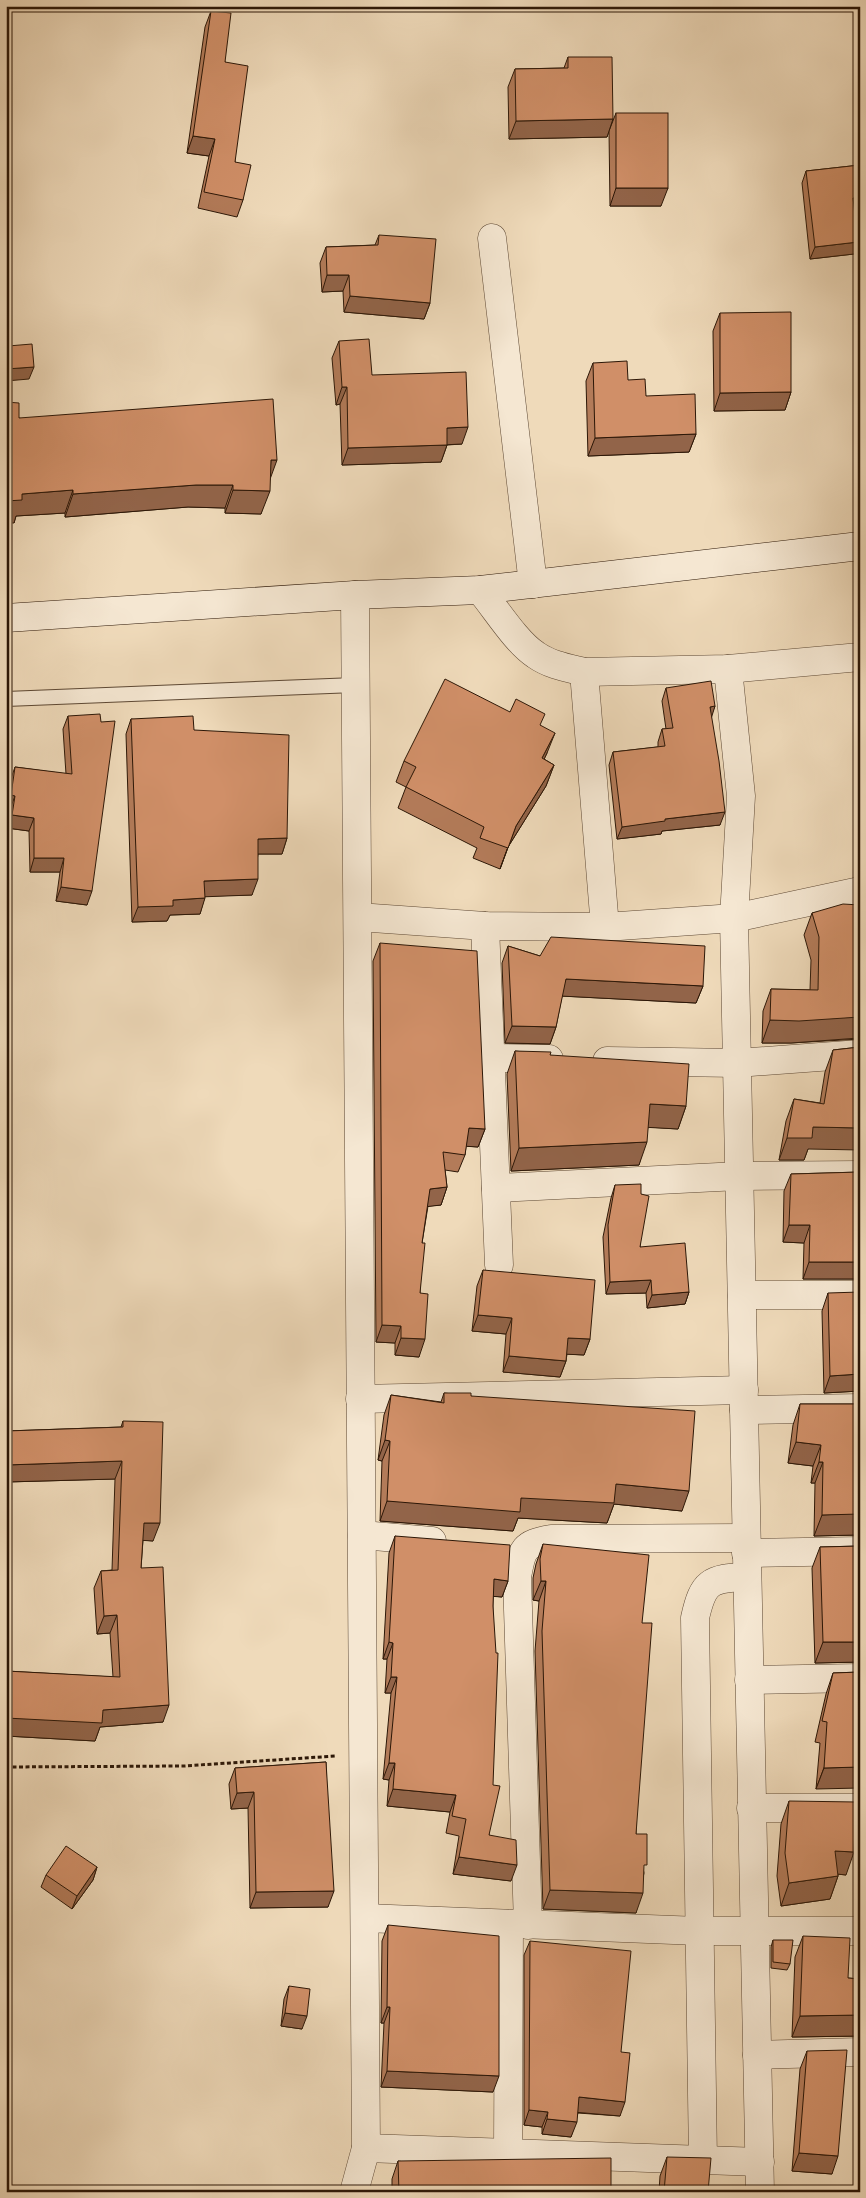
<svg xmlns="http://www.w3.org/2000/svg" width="866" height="2198" viewBox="0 0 866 2198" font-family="'IM FELL French Canon',serif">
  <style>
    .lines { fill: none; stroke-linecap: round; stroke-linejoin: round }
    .lane-casing { stroke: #5d4834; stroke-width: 16 }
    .street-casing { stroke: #5d4834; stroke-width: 29 }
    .secondary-casing { stroke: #2c1707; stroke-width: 29 }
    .path { stroke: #2c1707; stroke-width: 3; stroke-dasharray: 4 2.5; stroke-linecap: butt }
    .lane { stroke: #f5e7d2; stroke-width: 14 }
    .street { stroke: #f5e7d2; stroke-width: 28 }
    .secondary { stroke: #f5e7d2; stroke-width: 28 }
    .wall { fill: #b37b59; stroke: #2c1707 }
    .shaded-wall { fill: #926449; stroke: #2c1707 }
    .building { fill: #d08f68; stroke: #2c1707 }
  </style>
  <rect width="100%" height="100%" fill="#efdaba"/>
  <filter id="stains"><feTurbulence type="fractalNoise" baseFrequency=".004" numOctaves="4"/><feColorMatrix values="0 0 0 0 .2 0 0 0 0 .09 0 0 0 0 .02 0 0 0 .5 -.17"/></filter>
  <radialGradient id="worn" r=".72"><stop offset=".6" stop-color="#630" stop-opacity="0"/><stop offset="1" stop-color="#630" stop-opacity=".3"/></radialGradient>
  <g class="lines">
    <defs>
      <polyline id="lane" points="6,699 355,685"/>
      <g id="street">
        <polyline points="492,238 533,584"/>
        <path d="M480 590C496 609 516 642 536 655 550 665 568 668 584 672L728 669 860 657"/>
        <polyline points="728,669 741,796 734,918 760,2192"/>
        <polyline points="584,672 605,927"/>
        <polyline points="358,917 485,926 605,927 734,918 860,891"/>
        <polyline points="485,926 499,1265"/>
        <polyline points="491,1058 549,1059"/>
        <polyline points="607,1061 737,1063 860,1054"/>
        <polyline points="496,1188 739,1176 860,1175"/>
        <polyline points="742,1295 860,1295"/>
        <polyline points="360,1399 744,1390"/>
        <polyline points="744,1410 860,1408"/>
        <polyline points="362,1535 432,1541"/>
        <polyline points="746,1553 860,1551"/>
        <polyline points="749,1680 860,1678"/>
        <polyline points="751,1808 860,1808"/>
        <polyline points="365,1918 699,1931 860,1931"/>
        <path d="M528 1925 517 1577C522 1550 522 1544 551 1539L745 1538"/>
        <polyline points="757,2055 860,2052"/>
        <polyline points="366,2148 760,2162"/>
        <polyline points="508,2154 509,1924"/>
        <path d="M703 2161 695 1618C703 1582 710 1578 746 1577"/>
        <polyline points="354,2192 366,2148 355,595"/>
      </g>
      <polyline id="secondary" points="6,618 355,595 480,590 860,546"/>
    </defs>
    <use href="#lane" class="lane-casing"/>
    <use href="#street" class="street-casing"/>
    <use href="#secondary" class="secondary-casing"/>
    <polyline class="path" points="6,1767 184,1766 335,1756"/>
    <use href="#lane" class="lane"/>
    <use href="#street" class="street"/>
    <use href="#secondary" class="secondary"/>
  </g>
  <g class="wall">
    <polygon points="211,11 225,62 235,162 243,200 237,217 198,208 209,156 187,153 205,27"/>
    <polygon points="568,57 613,119 607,137 509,139 508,87 515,69 564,68"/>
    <polygon points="616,113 661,206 610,206 609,131"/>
    <polygon points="860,165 860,209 855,210 854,254 810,259 802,183 806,171"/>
    <polygon points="379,235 430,303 424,319 344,312 343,291 322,292 320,263 326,247 375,245"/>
    <polygon points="720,313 791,392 785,410 714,411 713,331"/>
    <polygon points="339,341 372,375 462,444 447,445 441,462 342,465 340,404 336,405 332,358"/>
    <polygon points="593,363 628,380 646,396 696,434 689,452 588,456 586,381"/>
    <polygon points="19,418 270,479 261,514 225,513 225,508 188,507 65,517 65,513 16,516 14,523"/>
    <polygon points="666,688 715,706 711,716 720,825 662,831 661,834 617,839 609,765 613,752 658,747 658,742 662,729 666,729 662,701"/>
    <polygon points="510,712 541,726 547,753 544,759 554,765 546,786 508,847 500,869 473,858 477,848 398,808 406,787 396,782 404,761"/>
    <polygon points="68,716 87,905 56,901 60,872 30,872 29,831 7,828 10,809 6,809 10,781 15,767 66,774 63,729"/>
    <polygon points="131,719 194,730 287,838 282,854 258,854 252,895 205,896 200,914 170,915 167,921 132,922 126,734"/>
    <polygon points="860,905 860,1039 791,1043 762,1043 763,1011 771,989 810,990 811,960 804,935 812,913"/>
    <polygon points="380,943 485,1129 478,1147 466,1146 465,1155 458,1172 445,1170 447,1187 441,1205 428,1206 422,1243 420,1293 419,1357 395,1355 395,1343 376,1342 373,961"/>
    <polygon points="508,946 540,956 703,986 696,1003 562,996 556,1027 550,1044 505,1043 502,963"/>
    <polygon points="860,1047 808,1149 804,1160 779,1160 786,1121 794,1099 820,1103 825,1072 833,1050"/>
    <polygon points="515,1051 550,1055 686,1106 678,1129 648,1127 639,1165 511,1171 507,1074"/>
    <polygon points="860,1172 860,1279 803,1279 804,1243 783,1242 784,1191 791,1174"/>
    <polygon points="615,1185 641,1194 640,1247 689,1292 685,1304 647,1308 646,1293 606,1294 603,1237 611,1198"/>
    <polygon points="483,1270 590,1339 584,1355 567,1354 566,1361 560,1377 503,1372 506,1334 472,1331 477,1286"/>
    <polygon points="828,1293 860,1391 824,1393 822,1311"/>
    <polygon points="444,1393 471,1396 682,1511 614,1504 607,1523 518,1518 513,1531 380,1521 382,1461 378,1460 384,1415 391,1395 441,1402"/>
    <polygon points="800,1404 860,1404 860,1528 857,1535 814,1536 815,1483 811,1483 813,1466 788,1463 793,1425"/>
    <polygon points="123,1421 153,1541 143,1540 141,1568 163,1722 100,1727 95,1741 6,1736 6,1671 113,1677 110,1633 97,1634 94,1588 101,1571 112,1570 115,1479 6,1482 6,1431 121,1427"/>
    <polygon points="395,1536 508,1581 502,1597 493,1596 489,1835 511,1881 453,1874 459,1836 446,1833 450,1812 387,1806 389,1780 383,1779 391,1693 385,1693 387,1659 383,1659 389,1553"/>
    <polygon points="543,1544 642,1623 636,1834 644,1873 636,1913 543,1909 535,1651 539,1601 533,1600 533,1578 536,1564"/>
    <polygon points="860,1546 860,1662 815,1663 812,1568 820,1547"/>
    <polygon points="860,1672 816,1789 820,1743 815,1742 826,1694 833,1673"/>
    <polygon points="326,1762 328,1907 250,1908 248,1808 231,1809 229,1784 235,1768"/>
    <polygon points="789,1801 846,1875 838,1874 838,1876 830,1899 781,1906 777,1876 781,1824"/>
    <polygon points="97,1867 93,1880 72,1909 41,1887 46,1875"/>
    <polygon points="388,1925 493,2092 381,2087 384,2023 381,2023 382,1941"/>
    <polygon points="803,1936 848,1978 860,1979 860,2036 792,2037 795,1957"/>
    <polygon points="773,1940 790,1964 787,1970 771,1968 771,1947"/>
    <polygon points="530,1941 621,2052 620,2116 578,2113 571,2137 542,2134 542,2127 524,2125 524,1955"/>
    <polygon points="289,1986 302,2029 281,2026 284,1999"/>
    <polygon points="807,2051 832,2174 792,2171 800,2069"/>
    <polygon points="667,2157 708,2192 659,2192 660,2176"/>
    <polygon points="398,2161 611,2192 392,2192 392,2179"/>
  </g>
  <g class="shaded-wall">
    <polygon points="613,119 607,137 509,139 516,121"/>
    <polygon points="193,136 215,139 209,156 187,153"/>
    <polygon points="616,188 668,188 661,206 610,206"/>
    <polygon points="853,198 860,198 860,209 849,210"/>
    <polygon points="858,242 854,254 810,259 815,247"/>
    <polygon points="327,275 349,275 343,291 322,292"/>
    <polygon points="350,296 430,303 424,319 344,312"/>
    <polygon points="34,367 29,379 6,381 6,369"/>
    <polygon points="342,387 347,387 340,404 336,405"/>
    <polygon points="791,392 785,410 714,411 720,393"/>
    <polygon points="468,427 462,444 441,445 447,428"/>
    <polygon points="696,434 689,452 588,456 595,438"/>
    <polygon points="447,445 441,462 342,465 348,448"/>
    <polygon points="271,460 277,460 269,482"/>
    <polygon points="196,485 233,485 225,508 188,507 65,517 73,494"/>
    <polygon points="73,490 65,513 16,516 14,523 6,523 6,501 22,494"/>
    <polygon points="233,490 270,491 261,514 225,513"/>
    <polygon points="715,706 711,719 710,707"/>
    <polygon points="555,733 547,753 535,779 542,758"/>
    <polygon points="554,765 546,786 508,847 500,869 516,826"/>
    <polygon points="11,795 15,796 10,809 6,809"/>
    <polygon points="725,812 720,825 662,831 661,834 617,839 622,827 665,819"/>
    <polygon points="12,815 34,818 29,831 7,828"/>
    <polygon points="287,838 282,854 252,854 258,839"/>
    <polygon points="34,858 64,858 60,872 30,872"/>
    <polygon points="258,879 252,895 199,897 204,881"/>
    <polygon points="61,887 92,891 87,905 56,901"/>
    <polygon points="205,898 200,914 170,915 167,921 132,922 138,907 173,900"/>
    <polygon points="566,979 703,986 696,1003 560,996"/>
    <polygon points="860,1017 859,1038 791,1043 762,1043 770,1020"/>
    <polygon points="512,1026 556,1027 550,1044 505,1043"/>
    <polygon points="650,1104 686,1106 678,1129 641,1127"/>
    <polygon points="813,1127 860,1128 860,1150 808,1149 804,1160 779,1160 787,1138"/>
    <polygon points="469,1128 485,1129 478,1147 462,1146"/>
    <polygon points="647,1142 639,1165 511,1171 519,1148"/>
    <polygon points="447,1187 441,1205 424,1207 430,1189"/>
    <polygon points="789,1225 810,1225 804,1243 783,1242"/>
    <polygon points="809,1262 860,1262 860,1279 803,1279"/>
    <polygon points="651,1280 646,1293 606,1294 610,1282"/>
    <polygon points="689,1292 685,1304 647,1308 652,1295"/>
    <polygon points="478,1315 512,1318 506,1334 472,1331"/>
    <polygon points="382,1325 401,1326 395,1343 376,1342"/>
    <polygon points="401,1338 425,1339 419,1357 395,1355"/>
    <polygon points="568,1338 590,1339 584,1355 562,1354"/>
    <polygon points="509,1356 566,1361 560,1377 503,1372"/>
    <polygon points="860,1374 860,1391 824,1393 830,1376"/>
    <polygon points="385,1440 390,1441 382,1461 378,1460"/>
    <polygon points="796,1442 821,1445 813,1466 788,1463"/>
    <polygon points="122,1461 115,1479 6,1482 6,1465"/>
    <polygon points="819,1462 823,1462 815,1483 811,1483"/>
    <polygon points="616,1484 689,1491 682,1511 614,1504 607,1523 518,1518 513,1531 380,1521 387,1501 521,1498"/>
    <polygon points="860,1513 860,1528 857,1535 814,1536 822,1515"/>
    <polygon points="144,1523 160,1523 153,1541 137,1540"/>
    <polygon points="494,1579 508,1581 502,1597 488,1596"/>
    <polygon points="541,1581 546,1581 539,1601 533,1600"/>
    <polygon points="117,1615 110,1633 97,1634 104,1616"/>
    <polygon points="389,1642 393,1643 387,1659 383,1659"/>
    <polygon points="823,1642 860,1642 860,1662 815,1663"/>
    <polygon points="391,1677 397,1677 391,1693 385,1693"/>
    <polygon points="169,1705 163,1722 100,1727 95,1741 6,1736 6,1718 103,1710"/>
    <polygon points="389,1763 395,1763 389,1780 383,1779"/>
    <polygon points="860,1767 860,1788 816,1789 824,1768"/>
    <polygon points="393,1789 456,1795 450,1812 387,1806"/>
    <polygon points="254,1792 248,1808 231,1809 237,1793"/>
    <polygon points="835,1851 854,1852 846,1875 827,1873"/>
    <polygon points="459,1857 517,1865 511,1881 453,1874"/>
    <polygon points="97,1867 93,1880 72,1909 77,1896"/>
    <polygon points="838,1876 830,1899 781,1906 789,1883"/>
    <polygon points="550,1890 643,1893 636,1913 543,1909"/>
    <polygon points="334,1891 328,1907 250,1908 256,1892"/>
    <polygon points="387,2007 390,2007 384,2023 381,2023"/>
    <polygon points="285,2013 307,2016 302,2029 281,2026"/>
    <polygon points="860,2015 860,2036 792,2037 800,2016"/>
    <polygon points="387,2071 499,2076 493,2092 381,2087"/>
    <polygon points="579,2097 625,2102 620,2116 573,2112"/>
    <polygon points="529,2110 548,2112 542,2127 524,2125"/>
    <polygon points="547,2119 577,2122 571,2137 542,2134"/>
    <polygon points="799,2153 838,2156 832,2174 792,2171"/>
  </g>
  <g class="building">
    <polygon points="211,11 231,13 225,62 248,66 235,162 251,165 243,200 204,192 215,139 193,136"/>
    <polygon points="568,57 612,57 613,119 516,121 515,69 568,68"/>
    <rect x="616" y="113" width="52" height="75"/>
    <polygon points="860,165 860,198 853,198 858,242 815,247 806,171"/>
    <polygon points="379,235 436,239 430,303 350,296 349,275 327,275 326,247 378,245"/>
    <polygon points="791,312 791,392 720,393 720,313"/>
    <polygon points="369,339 372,375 466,372 468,427 447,428 447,445 348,448 347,387 342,387 339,341"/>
    <polygon points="6,342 8,342 8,346 32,344 34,367 6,369"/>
    <polygon points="627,361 628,380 645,379 646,396 695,394 696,434 595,438 593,363"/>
    <polygon points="273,399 277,460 271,460 270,491 233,490 233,485 196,485 73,494 73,490 22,494 22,500 6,501 6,402 19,403 19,418"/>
    <polygon points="445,679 510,712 516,699 545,714 540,725 555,733 542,758 554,765 516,826 508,848 480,838 484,827 406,787 416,767 404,761"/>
    <polygon points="711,681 715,706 710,707 719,761 725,812 665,819 665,821 622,827 613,752 665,746 662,729 673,728 666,688"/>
    <polygon points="100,714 101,722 115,721 92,891 61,887 64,858 34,858 34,818 12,815 15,796 11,795 15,767 72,774 68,716"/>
    <polygon points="193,716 194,730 289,735 287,838 258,839 258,879 204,881 205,898 173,900 173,906 138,907 131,719"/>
    <polygon points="843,904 860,905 860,1017 799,1021 770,1020 771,989 818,990 819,937 812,913"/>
    <polygon points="551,937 705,946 703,986 566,979 556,1027 512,1026 508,946 540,956"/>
    <polygon points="380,943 477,951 485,1129 469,1128 465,1155 443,1152 447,1187 430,1189 422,1243 425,1243 420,1293 428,1294 425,1339 401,1338 401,1326 382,1325"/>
    <polygon points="860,1047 860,1128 813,1127 812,1138 787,1138 794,1099 824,1104 833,1050"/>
    <polygon points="515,1051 551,1052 550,1055 689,1064 686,1106 650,1104 647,1142 519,1148"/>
    <polygon points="860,1172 860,1262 809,1262 810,1225 789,1225 791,1174"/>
    <polygon points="641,1184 641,1194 649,1196 640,1247 685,1243 689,1292 652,1295 651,1280 610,1282 608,1225 615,1185"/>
    <polygon points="483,1270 595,1280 590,1339 568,1338 566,1361 509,1356 512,1318 478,1315"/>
    <polygon points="860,1292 860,1374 830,1376 828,1293"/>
    <polygon points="444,1393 471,1393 471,1396 695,1411 689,1491 616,1484 614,1503 521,1498 520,1512 387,1501 390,1441 385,1440 391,1395 444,1403"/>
    <polygon points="800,1404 860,1404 860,1514 822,1515 823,1462 819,1462 821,1445 796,1442"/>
    <polygon points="123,1421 163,1422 160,1523 144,1523 141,1568 163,1567 169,1705 103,1710 102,1723 6,1718 6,1671 120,1677 117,1615 104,1616 101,1571 118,1570 122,1461 6,1465 6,1431 123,1427"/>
    <polygon points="395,1536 510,1545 508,1581 494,1579 493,1606 496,1653 498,1653 493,1785 500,1786 489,1835 516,1840 517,1865 459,1857 466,1819 452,1816 456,1795 393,1789 395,1763 389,1763 397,1677 391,1677 393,1643 389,1642"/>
    <polygon points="543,1544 649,1555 642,1623 652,1623 636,1834 647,1834 647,1865 644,1865 643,1893 550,1890 542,1631 546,1581 541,1581 540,1559"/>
    <polygon points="860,1546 860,1642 823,1642 820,1547"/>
    <polygon points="860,1672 860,1767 824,1768 827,1722 822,1721 833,1673"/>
    <polygon points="326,1762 334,1891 256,1892 254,1792 237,1793 235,1768"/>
    <polygon points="789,1801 856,1802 854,1852 835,1851 838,1876 789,1883 785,1853"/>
    <polygon points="66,1846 97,1867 77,1896 46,1875"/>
    <polygon points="388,1925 499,1936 499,2076 387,2071 390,2007 387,2007"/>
    <polygon points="803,1936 850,1938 848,1978 860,1979 860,2015 800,2016"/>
    <polygon points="773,1940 793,1940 790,1964 773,1962"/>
    <polygon points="530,1941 631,1951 621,2052 630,2053 625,2102 579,2097 577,2122 547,2119 548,2112 529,2110"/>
    <polygon points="289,1986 310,1989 307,2016 285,2013"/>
    <polygon points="847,2050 838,2156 799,2153 807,2051"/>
    <polygon points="667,2157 711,2158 708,2192 664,2192"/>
    <polygon points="611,2158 611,2192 399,2192 398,2161"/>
  </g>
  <rect width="866" height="2198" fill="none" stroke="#efdaba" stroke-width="25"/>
  <rect x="8" y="8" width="851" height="2183" fill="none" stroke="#2c1707" stroke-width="2.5"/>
  <rect x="12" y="12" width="841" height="2173" fill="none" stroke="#2c1707"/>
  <rect width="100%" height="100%" filter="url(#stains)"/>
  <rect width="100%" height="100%" fill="url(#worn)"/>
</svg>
